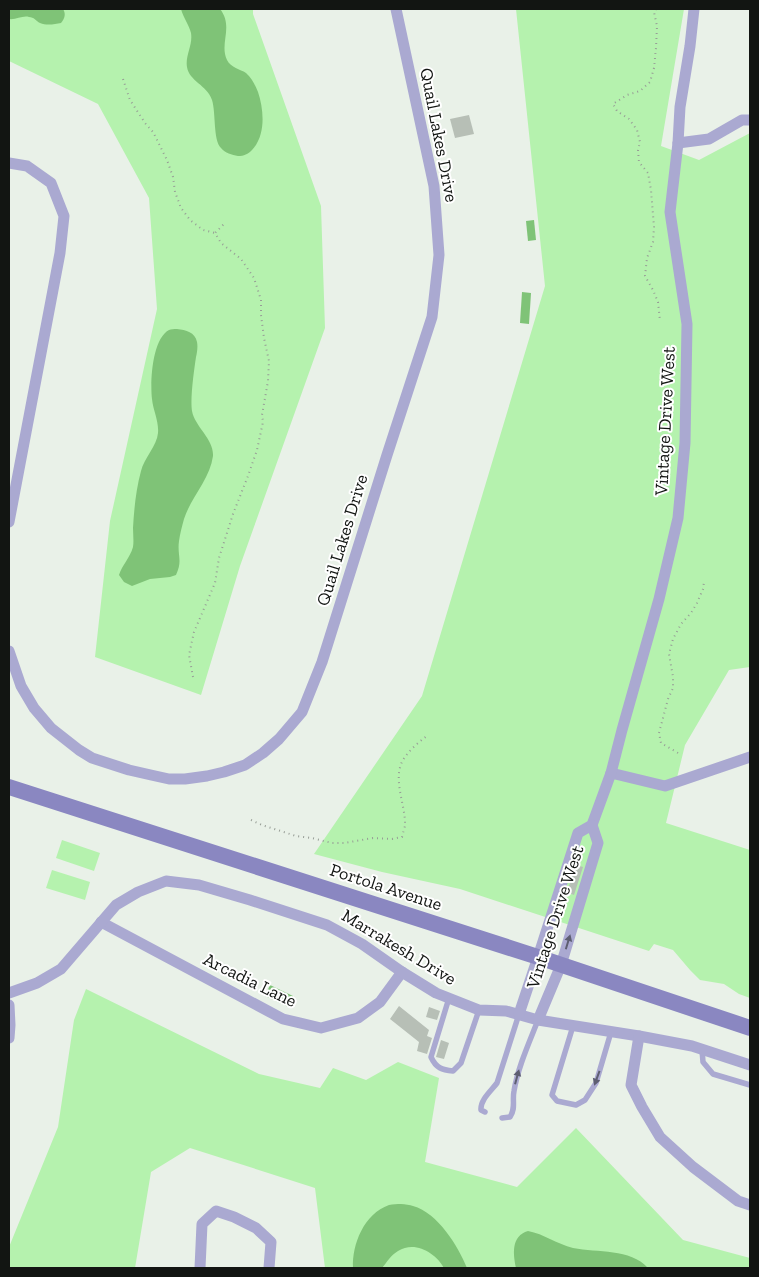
<svg xmlns="http://www.w3.org/2000/svg" width="759" height="1277" viewBox="0 0 759 1277" font-family="'Zilla Slab',serif">
  <style>
    .green { fill: #b5f2ae }
    .water { fill: #7fc377 }
    .building { fill: #b7bfb6 }
    .lines { fill: none; stroke-linecap: round; stroke-linejoin: round }
    .path { stroke: #979d96; stroke-width: 2; stroke-dasharray: 1 4; stroke-linecap: butt }
    .lane { stroke: #aaa9d1; stroke-width: 5.5 }
    .street { stroke: #aaa9d1; stroke-width: 11 }
    .secondary { stroke: #8a87c1; stroke-width: 16 }
    .oneway { fill: #5e5f72 }
    .labels { text-anchor: middle; dominant-baseline: central; stroke-width: 4; stroke-linejoin: round; paint-order: stroke }
    .street-label { font-size: 18px; fill: #121512; stroke: #fff }
  </style>
  <rect width="100%" height="100%" fill="#e9f1e8"/>
  <g class="green">
    <polygon points="9,9 253,9 253,14 321,206 325,328 240,566 201,695 95,657 110,521 157,309 149,198 98,104 9,61"/>
    <polygon points="516,9 684,9 661,146 699,160 750,133 750,667 729,670 685,745 666,823 750,850 750,998 739,994 724,984 700,980 690,970 673,950 654,944 649,951 460,889 382,872 314,854 422,696 545,286"/>
    <polygon points="62,840 100,853 94,871 56,858"/>
    <polygon points="52,870 90,882 85,900 46,888"/>
    <polygon points="86,989 259,1074 320,1088 333,1068 366,1080 398,1062 439,1078 425,1162 517,1187 576,1128 683,1240 750,1258 750,1268 325,1268 315,1188 190,1148 151,1172 135,1268 9,1268 9,1247 58,1127 74,1020"/>
  </g>
  <g class="water">
    <path d="M9 9H63C66 14 65 18 61 23 55 24 47 26 40 23 36 21 34 17 29 17 23 15 16 20 9 19Z"/>
    <path d="M181 9H220C234 27 219 43 227 60 231 68 240 69 246 73 252 78 255 85 258 92 264 110 266 135 252 150 248 154 244 156 238 156 232 155 225 153 221 148 213 140 216 113 212 100 207 85 189 81 187 67 185 56 193 45 191 33 189 25 183 17 181 9Z"/>
    <polygon points="534,220 536,240 528,241 526,221"/>
    <polygon points="522,292 531,293 529,324 520,323"/>
    <path d="M177 329C186 330 195 332 197 342 198 347 197 353 196 357 194 371 190 398 192 411 195 427 214 439 213 456 210 479 191 497 184 519 182 526 180 534 179 541 177 556 183 560 176 575L170 577 150 579 132 586 124 582 119 575C122 565 130 558 133 547 134 541 133 534 133 528 134 510 136 489 141 471 144 458 157 446 158 433 159 421 153 410 152 399 150 382 152 339 169 330 171 329 174 329 177 329Z"/>
    <polygon points="270,985 293,996 288,1007 265,996"/>
    <path d="M401 1204C405 1204 410 1205 413 1206 438 1213 458 1246 467 1268H444C436 1253 415 1240 398 1251 391 1255 387 1262 382 1268H353C352 1244 364 1214 389 1205 393 1204 397 1204 401 1204Z"/>
    <path d="M528 1231C544 1234 557 1244 573 1248 598 1253 630 1248 648 1268H516C513 1254 511 1236 528 1231Z"/>
  </g>
  <g class="building">
    <polygon points="469,115 474,134 455,138 450,119"/>
    <polygon points="576,865 583,867 574,895 567,892"/>
    <polygon points="399,1006 429,1030 427,1036 432,1038 427,1054 417,1051 419,1042 390,1019"/>
    <polygon points="429,1007 440,1011 437,1020 426,1017"/>
    <polygon points="441,1040 449,1043 444,1059 436,1057"/>
  </g>
  <g class="lines">
    <g class="path">
      <polyline points="656,9 654,12 657,26 656,48 654,68 650,82 640,91 627,95 613,104 617,111 629,119 637,130 640,142 638,150 639,162 648,173 651,190 654,227 653,242 647,258 645,276 653,290 658,302 660,321"/>
      <polyline points="123,79 130,100 145,123 153,132 167,160 173,177 175,192 181,208 190,220 203,230 215,233"/>
      <polyline points="193,677 189,655 194,632 215,583 219,558 233,514 248,476 257,450 263,422 262,415 268,381 269,361 264,338 261,315 261,300 254,278 241,259 221,243 215,233 224,224"/>
      <polyline points="678,753 661,743 659,733 668,699 673,688 673,677 669,654 673,639 681,624 691,613 697,603 703,589 704,582"/>
      <path d="M251 820 262 825 296 836 312 838 332 843H344L373 838 392 839 402 837C403 833 404 829 405 826 406 806 392 779 403 760 409 750 419 742 428 735"/>
    </g>
    <g class="lane">
      <path d="M449 998 431 1057C436 1068 442 1070 453 1071L461 1063 479 1010"/>
      <polyline points="573,1026 552,1095 557,1101 576,1105 585,1100 596,1083 611,1032"/>
      <polyline points="702,1050 703,1062 713,1074 750,1085"/>
      <path d="M485 1112 481 1110C480 1100 491 1091 497 1083L519 1014"/>
      <path d="M502 1118 510 1117C516 1108 512 1101 514 1091 518 1067 529 1043 538 1020"/>
    </g>
    <g class="street">
      <polyline points="678,143 709,139 742,120 750,120"/>
      <polyline points="9,163 27,166 51,183 64,216 60,253 9,522"/>
      <polyline points="9,651 21,686 34,708 51,728 79,750 92,758 129,770 151,775 169,779 185,779 207,776 224,772 245,765 263,753 279,739 302,712 322,662 387,455 432,317 439,255 434,186 396,9"/>
      <polyline points="611,773 665,786 750,757"/>
      <polyline points="101,922 283,1019 321,1028 358,1018 380,1002 402,972"/>
      <polyline points="9,993 37,983 61,969 116,905 138,892 166,881 199,885 250,900 327,925 362,944 402,972 436,993 479,1010 506,1011 538,1020 639,1036 692,1046 750,1065"/>
      <polyline points="9,1005 10,1025 9,1038"/>
      <polyline points="519,1014 538,957 578,833 592,825 611,773 622,730 659,599 678,518 685,443 687,324 670,212 678,143 680,107 690,46 694,9"/>
      <polyline points="538,1020 561,965 598,843 592,825"/>
      <polyline points="639,1036 631,1085 642,1107 660,1137 693,1167 738,1201 750,1205"/>
      <polyline points="200,1268 202,1224 216,1211 234,1217 256,1228 271,1242 269,1268"/>
    </g>
    <polyline class="secondary" points="9,787 538,957 750,1028"/>
  </g>
  <defs><path id="oneway-solid" d="M-6-.8H1V-3.2L6.5 0L1 3.2V.8H-6Z" transform="scale(1.25)"/></defs>
  <g class="oneway">
    <use href="#oneway-solid" transform="translate(568 942) rotate(-73)"/>
    <use href="#oneway-solid" transform="translate(517 1077) rotate(-75)"/>
    <use href="#oneway-solid" transform="translate(597 1078) rotate(110)"/>
  </g>
  <g class="labels">
    <g class="street-label">
      <text transform="translate(439 135) rotate(79)">Quail Lakes Drive</text>
      <text transform="translate(665 421) rotate(-87)">Vintage Drive West</text>
      <text transform="translate(342 540) rotate(-73)">Quail Lakes Drive</text>
      <text transform="translate(386 887) rotate(18)">Portola Avenue</text>
      <text transform="translate(555 917) rotate(-72)">Vintage Drive West</text>
      <text transform="translate(399 947) rotate(31)">Marrakesh Drive</text>
      <text transform="translate(250 980) rotate(26)">Arcadia Lane</text>
    </g>
  </g>
  <rect width="759" height="1277" fill="none" stroke="#121512" stroke-width="20"/>
</svg>
